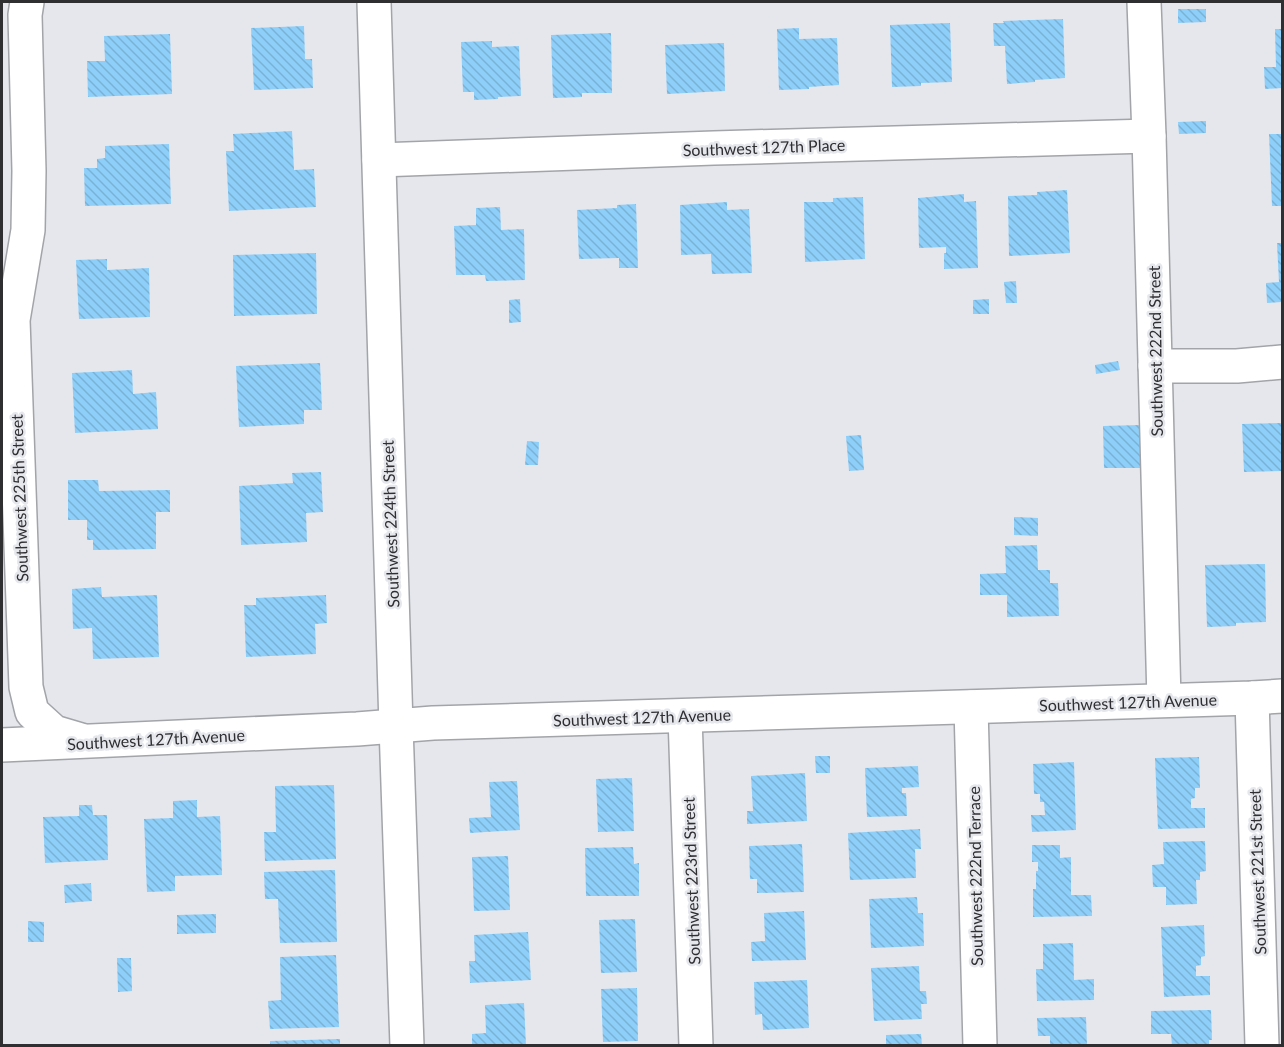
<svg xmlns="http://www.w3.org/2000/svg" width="1284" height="1047" viewBox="0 0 1284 1047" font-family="Lato,sans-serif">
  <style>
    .building { fill: url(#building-back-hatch) }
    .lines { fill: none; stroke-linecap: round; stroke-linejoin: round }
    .minor-casing { stroke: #a2a4a9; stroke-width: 36 }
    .minor { stroke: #fff; stroke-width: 33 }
    .labels { text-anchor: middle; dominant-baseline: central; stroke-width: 5; stroke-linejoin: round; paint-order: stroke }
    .street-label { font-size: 16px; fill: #2f2f32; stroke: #e5e7ed }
  </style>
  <defs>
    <pattern id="building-back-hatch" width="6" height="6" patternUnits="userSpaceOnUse" patternTransform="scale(1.5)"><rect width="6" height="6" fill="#8dcff9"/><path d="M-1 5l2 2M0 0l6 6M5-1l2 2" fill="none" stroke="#7ab2d6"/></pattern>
  </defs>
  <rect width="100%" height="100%" fill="#e5e7ed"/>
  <g class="building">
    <polygon points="1178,9 1206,9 1206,22 1178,23"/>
    <polygon points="1063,19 1065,78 1035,80 1035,82 1007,84 1005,46 994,46 993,23 1004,23 1003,21"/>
    <polygon points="950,23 952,82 921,83 921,86 892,87 890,25"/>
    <polygon points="304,26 305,59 312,59 313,88 254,90 251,28"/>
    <polygon points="799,28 799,39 837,38 839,85 809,87 809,89 779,90 777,29"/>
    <polygon points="1275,29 1282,29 1282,88 1265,89 1264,67 1276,67"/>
    <polygon points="611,33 612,93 582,93 582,97 553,98 551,35"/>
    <polygon points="170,34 172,94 88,97 87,61 105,61 104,36"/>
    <polygon points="492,41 492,47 519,46 521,96 498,97 498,99 474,100 474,92 463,92 461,42"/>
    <polygon points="724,43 725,91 667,94 665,45"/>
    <polygon points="1206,121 1206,133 1179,134 1178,122"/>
    <polygon points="292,131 294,170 314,169 316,207 229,211 226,151 234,151 233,134"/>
    <polygon points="1269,134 1282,134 1282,206 1272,206"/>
    <polygon points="169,144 171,204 85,206 84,168 97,168 97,159 105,158 105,146"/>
    <polygon points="1067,190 1070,253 1009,256 1008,196 1037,195 1037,192"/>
    <polygon points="964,194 964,202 976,201 978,268 944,269 944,253 946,253 946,247 919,248 918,198"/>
    <polygon points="863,197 865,259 805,262 804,202 833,202 833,198"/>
    <polygon points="727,202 727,210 749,209 752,273 712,274 711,254 681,255 680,205"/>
    <polygon points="636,204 638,268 619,268 619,258 579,259 577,210 617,208 617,205"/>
    <polygon points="500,207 501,230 524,229 525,280 486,281 485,275 456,275 454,226 476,225 476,208"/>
    <polygon points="1277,243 1282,243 1282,302 1267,303 1266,283 1279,282"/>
    <polygon points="316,253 317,314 234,316 233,255"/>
    <polygon points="107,259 107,270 149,268 150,317 79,319 76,260"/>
    <polygon points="1016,281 1017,303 1006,303 1004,282"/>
    <polygon points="520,299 521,322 509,323 509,300"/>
    <polygon points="989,299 989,314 973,314 973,300"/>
    <polygon points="1118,361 1120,370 1096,374 1095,365"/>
    <polygon points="320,363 322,410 304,410 304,424 239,427 236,366"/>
    <polygon points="132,370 133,394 156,392 158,429 75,433 72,373"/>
    <polygon points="1282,423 1282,471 1244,472 1242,424"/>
    <polygon points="1140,425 1141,468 1104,468 1103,426"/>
    <polygon points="861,435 864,470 849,471 846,436"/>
    <polygon points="527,441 539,442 538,465 525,465"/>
    <polygon points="321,472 323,512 306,513 307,542 241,545 239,486 293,483 292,473"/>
    <polygon points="68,480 98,480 99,491 170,490 170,512 156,512 156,549 93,550 93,540 87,540 87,520 68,520"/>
    <polygon points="1014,517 1038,518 1038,536 1014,535"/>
    <polygon points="1037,545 1038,570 1050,570 1050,583 1058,583 1059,616 1007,617 1007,595 980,595 980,574 1006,573 1005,546"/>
    <polygon points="1265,564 1266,622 1236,623 1236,626 1207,627 1205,565"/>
    <polygon points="101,587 102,597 157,595 159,657 93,659 92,628 73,629 72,589"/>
    <polygon points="326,595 327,623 315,624 316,654 246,657 244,605 256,605 256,598"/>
    <polygon points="815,756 830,756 830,773 816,773"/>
    <polygon points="1199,757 1200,788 1195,788 1195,798 1191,799 1191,808 1205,808 1205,828 1158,829 1155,758"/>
    <polygon points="1074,762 1076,830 1032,832 1031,815 1045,815 1044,802 1040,802 1040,794 1034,794 1033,764"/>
    <polygon points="918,766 919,787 902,788 902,793 906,793 907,816 867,817 865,768"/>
    <polygon points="805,773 807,821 747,824 747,811 753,811 751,776"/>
    <polygon points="632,778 634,831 598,832 596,779"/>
    <polygon points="517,781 520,830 470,833 469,818 491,817 489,782"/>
    <polygon points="334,785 336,859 265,861 264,832 276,832 275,786"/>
    <polygon points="197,800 197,817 220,816 222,875 175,876 175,891 147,892 144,819 173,818 173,801"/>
    <polygon points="79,805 92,805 93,815 107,815 108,860 45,863 43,817 79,816"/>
    <polygon points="920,829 921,849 915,849 916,878 850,880 848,833"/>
    <polygon points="1205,841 1206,871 1200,872 1200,880 1196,880 1197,904 1166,905 1166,887 1153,887 1152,865 1164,864 1163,842"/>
    <polygon points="802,844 804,892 757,893 757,879 750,879 749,846"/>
    <polygon points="1032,845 1060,845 1060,858 1071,857 1071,895 1091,895 1092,916 1033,917 1033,889 1036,889 1036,871 1038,871 1038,862 1032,862"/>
    <polygon points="633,847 634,864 639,863 639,896 586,896 585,848"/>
    <polygon points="508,856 510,910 474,911 472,857"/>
    <polygon points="335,870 337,942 280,943 278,899 265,899 264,872"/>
    <polygon points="91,883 92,901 65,903 64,885"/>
    <polygon points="917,897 918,913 923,913 924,946 871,948 869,899"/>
    <polygon points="804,911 806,960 752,961 751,942 765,941 764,913"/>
    <polygon points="216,914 216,933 177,934 177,915"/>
    <polygon points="635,919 637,972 601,973 599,920"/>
    <polygon points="28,921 44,922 44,942 28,942"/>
    <polygon points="1204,925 1205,956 1201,957 1201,965 1196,966 1196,976 1210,976 1210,995 1164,997 1161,927"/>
    <polygon points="528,932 531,980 470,983 469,961 475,961 474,935"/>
    <polygon points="1073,943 1074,980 1094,979 1094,1000 1037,1001 1036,969 1043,969 1043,944"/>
    <polygon points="336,955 339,1027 270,1029 268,1001 281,1000 280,957"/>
    <polygon points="117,958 131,958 132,991 118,992"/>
    <polygon points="919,966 920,991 926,991 927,1004 921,1004 922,1019 874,1021 871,968"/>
    <polygon points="807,980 809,1028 763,1030 762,1014 755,1015 754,982"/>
    <polygon points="637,988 638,1041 603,1042 601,989"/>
    <polygon points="524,1003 526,1046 472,1046 472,1034 486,1033 485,1005"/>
    <polygon points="1211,1010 1212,1040 1209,1040 1209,1046 1172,1046 1171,1034 1151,1034 1151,1011"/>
    <polygon points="1086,1017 1087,1046 1050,1046 1050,1036 1038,1036 1037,1018"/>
    <polygon points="921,1034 922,1046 886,1046 886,1035"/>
    <polygon points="340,1039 340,1046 270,1046 270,1041"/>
  </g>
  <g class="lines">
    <defs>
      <g id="minor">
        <polyline points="27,2 25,15 29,171 28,230 13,320 26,687 32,712 54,732 81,740"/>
        <polyline points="374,2 396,726 407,1046"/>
        <polyline points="1144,2 1149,136 1164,700"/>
        <polyline points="379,160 714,148 1149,136"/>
        <polyline points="1155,366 1237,366 1282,362"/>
        <polyline points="1252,698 1262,1046"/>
        <polyline points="971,707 980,1046"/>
        <polyline points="685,716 696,1046"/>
        <polyline points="2,745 357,729 433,723 1252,698 1282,696"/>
      </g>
    </defs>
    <use href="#minor" class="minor-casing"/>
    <use href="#minor" class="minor"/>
  </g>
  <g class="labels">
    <g class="street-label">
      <text transform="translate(764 147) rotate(-2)">Southwest 127th Place</text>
      <text transform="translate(1155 351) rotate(-91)">Southwest 222nd Street</text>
      <text transform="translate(19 498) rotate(-92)">Southwest 225th Street</text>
      <text transform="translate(390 524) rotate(-92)">Southwest 224th Street</text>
      <text transform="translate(1128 702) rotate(-2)">Southwest 127th Avenue</text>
      <text transform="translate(642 717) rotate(-2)">Southwest 127th Avenue</text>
      <text transform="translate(156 739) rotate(-3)">Southwest 127th Avenue</text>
      <text transform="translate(1257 872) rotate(-92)">Southwest 221st Street</text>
      <text transform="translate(975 876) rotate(-91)">Southwest 222nd Terrace</text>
      <text transform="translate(691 881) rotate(-92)">Southwest 223rd Street</text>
    </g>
  </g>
  <rect width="1284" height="1047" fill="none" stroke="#2f2f32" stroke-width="6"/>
</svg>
